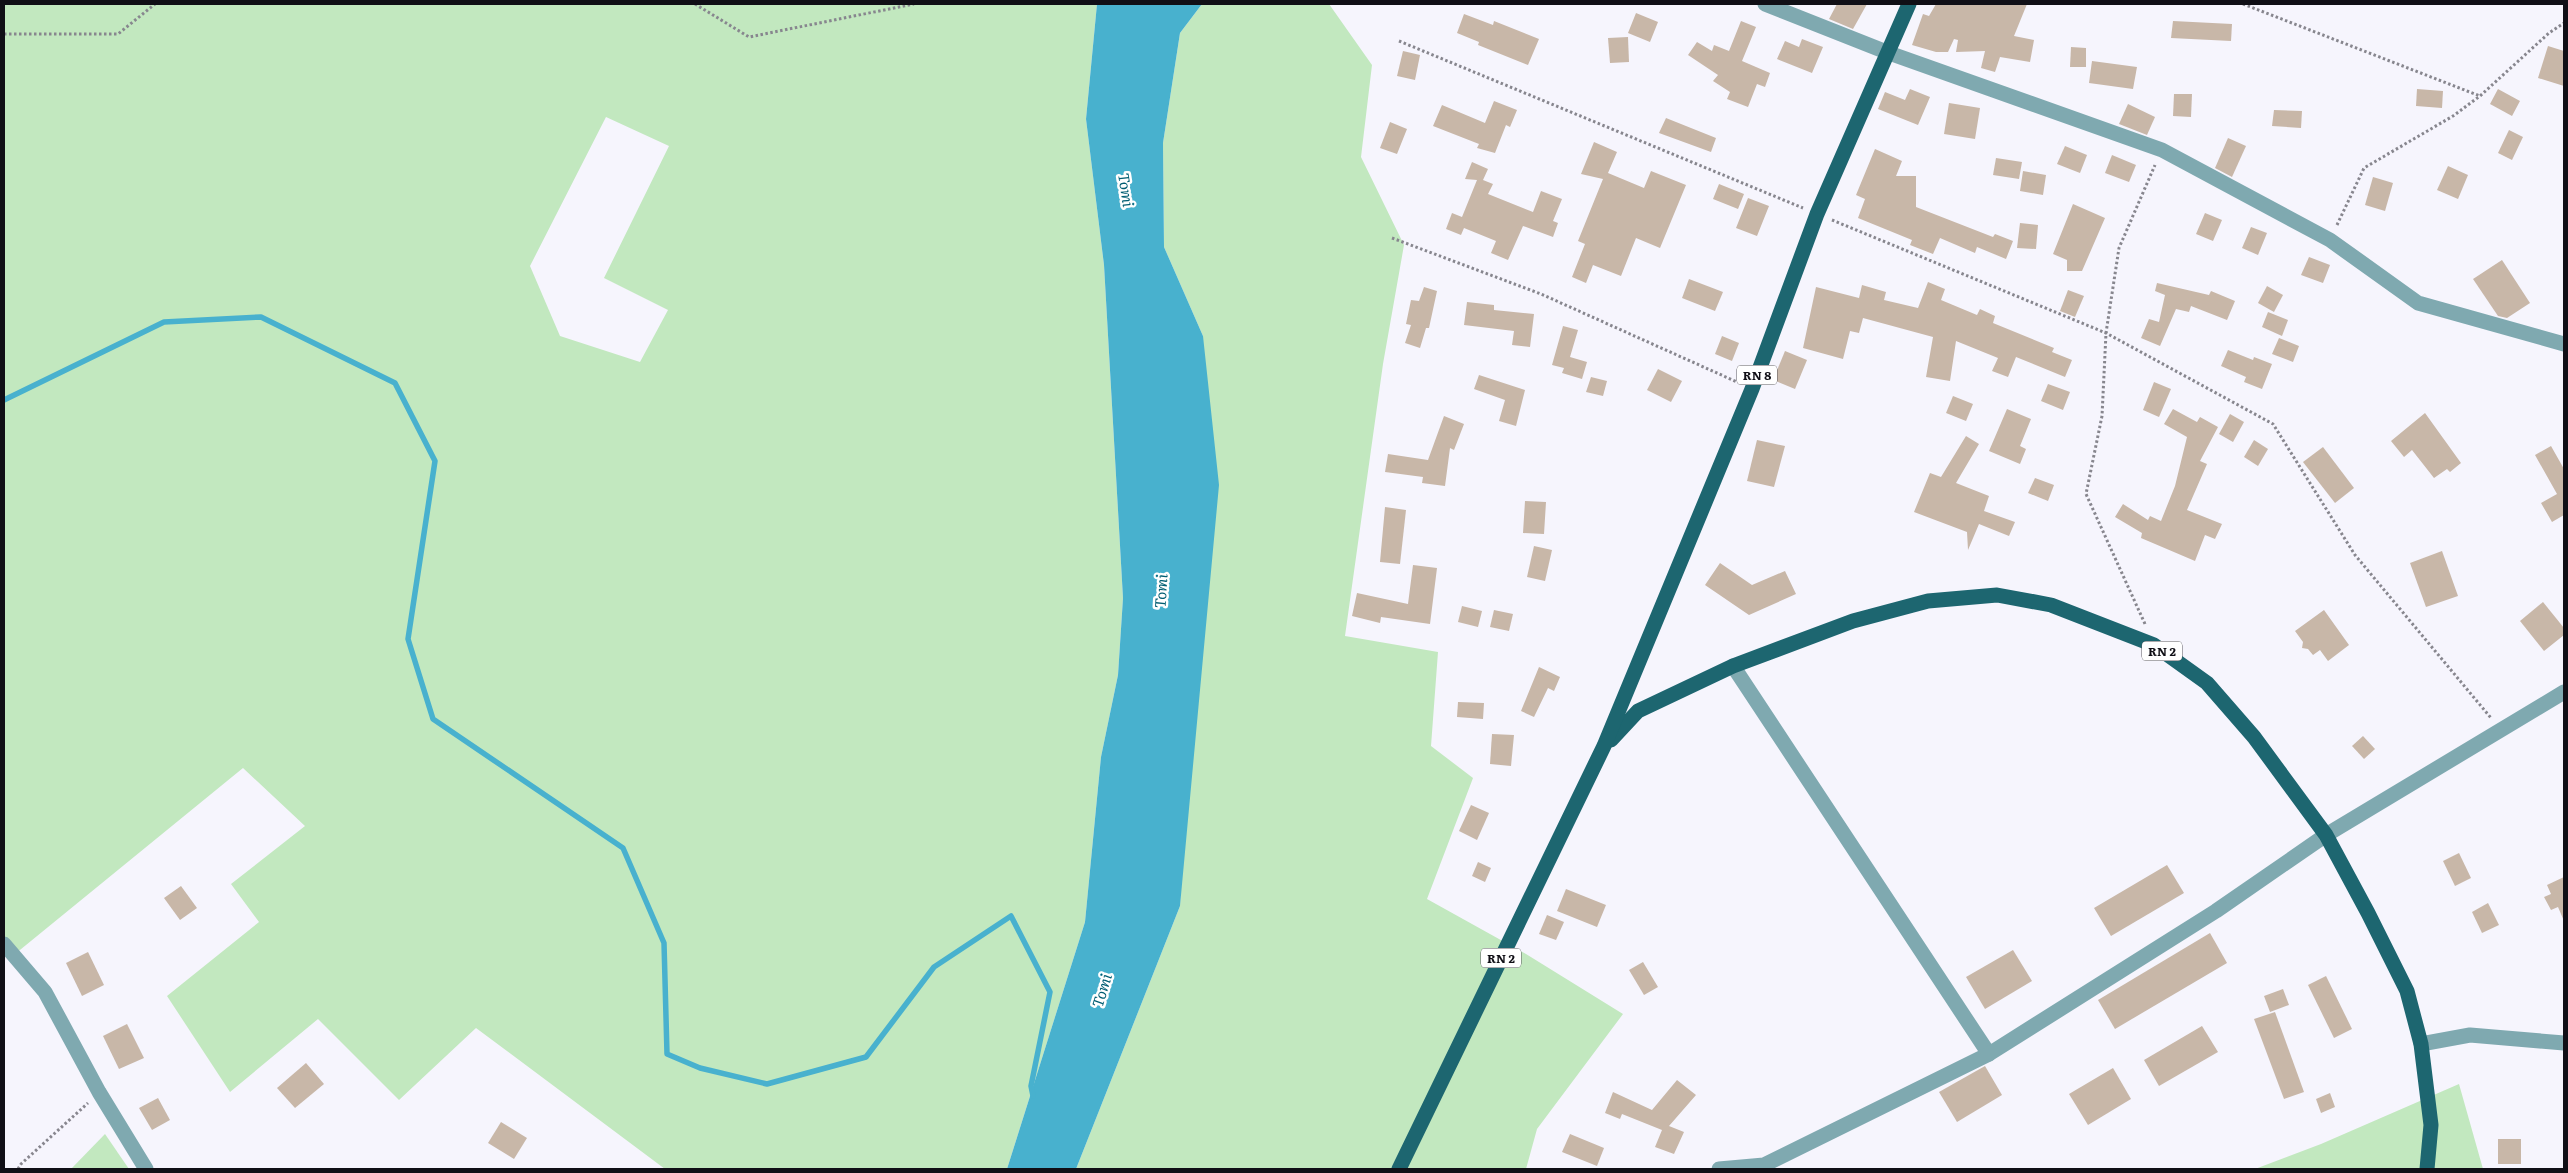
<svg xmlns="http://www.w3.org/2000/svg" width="2568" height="1173" viewBox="0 0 2568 1173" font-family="Literata,serif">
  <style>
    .green { fill: #c2e8bf; fill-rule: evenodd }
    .water { fill: #48b1ce }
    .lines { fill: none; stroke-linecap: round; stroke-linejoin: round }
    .stream { stroke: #48b1ce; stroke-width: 5.5 }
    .building { fill: #c8b7a8 }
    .path { stroke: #87868e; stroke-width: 3; stroke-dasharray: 2.5 2.5; stroke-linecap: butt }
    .street { stroke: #7fa9b0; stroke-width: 15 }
    .primary { stroke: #1d6670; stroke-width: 15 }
    .labels { text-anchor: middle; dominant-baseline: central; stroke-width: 5; stroke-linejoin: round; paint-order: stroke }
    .shield { fill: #fff; stroke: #58575c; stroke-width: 1 }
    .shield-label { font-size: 12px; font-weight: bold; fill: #100f16 }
    .water-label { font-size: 15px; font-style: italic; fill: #005d72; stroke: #fff }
  </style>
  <rect width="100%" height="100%" fill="#f6f5fd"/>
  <g class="green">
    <path d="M4 4H1097L1086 119 1104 265 1123 598 1118 675 1101 757 1085 922 1007 1169H665L476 1028 399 1100 318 1019 230 1092 167 996 259 922 231 884 305 826 243 768 15 954 4 942ZM606 117 669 146 604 278 668 310 640 362 560 336 530 266Z"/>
    <polygon points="1202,4 1329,4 1372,65 1361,157 1404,245 1383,364 1345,636 1438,652 1431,746 1473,778 1427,899 1526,954 1623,1014 1537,1129 1526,1169 1076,1169 1180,906 1203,336 1164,247 1163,143 1180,33"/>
    <polygon points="2459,1084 2483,1169 2255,1169 2321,1144"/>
    <polygon points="105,1134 129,1169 71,1169"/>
  </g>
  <polygon class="water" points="1097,4 1202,4 1180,33 1163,143 1164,247 1203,336 1219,485 1180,906 1076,1169 1007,1169 1085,922 1101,757 1118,675 1123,598 1104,265 1086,119"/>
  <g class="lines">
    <polyline class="stream" points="4,400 164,322 261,317 395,383 435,461 408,639 433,719 623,848 664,943 667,1054 700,1068 767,1084 866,1057 934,967 1011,916 1050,992 1031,1086 1033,1096"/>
  </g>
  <g class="building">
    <polygon points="1837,4 1867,4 1853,29 1829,19"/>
    <polygon points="1936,4 2027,4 2014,36 2034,40 2030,62 2000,57 1995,72 1981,68 1985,51 1956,52 1958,40 1954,39 1948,52 1936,52 1912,45 1923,14 1929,16"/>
    <polygon points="1636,13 1658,22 1650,42 1628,33"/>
    <polygon points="1464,14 1493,25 1494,21 1539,39 1528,65 1478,45 1479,42 1457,33"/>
    <polygon points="1741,21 1756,27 1742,61 1770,73 1765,87 1757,84 1748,107 1727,99 1730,92 1713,81 1718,75 1688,55 1697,42 1712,51 1714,45 1729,51"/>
    <polygon points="2173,21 2232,24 2231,41 2171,38"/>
    <polygon points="1628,37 1629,62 1610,63 1608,38"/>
    <polygon points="1802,39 1823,47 1812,73 1777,59 1785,41 1799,47"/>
    <polygon points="2548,46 2564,51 2564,86 2538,78"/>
    <polygon points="2071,47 2086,48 2086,67 2070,67"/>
    <polygon points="1403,51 1420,55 1415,80 1397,76"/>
    <polygon points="2092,61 2137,67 2133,89 2089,83"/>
    <polygon points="1910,89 1930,97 1918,125 1878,109 1885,92 1905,100"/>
    <polygon points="2417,89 2443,91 2442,108 2416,106"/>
    <polygon points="2498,89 2520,101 2512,116 2490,104"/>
    <polygon points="2174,94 2192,94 2191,117 2173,116"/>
    <polygon points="1494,101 1517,110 1510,127 1506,125 1495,153 1477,148 1479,144 1433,126 1442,105 1485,123"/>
    <polygon points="1949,103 1980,108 1975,139 1944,134"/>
    <polygon points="2128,104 2155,117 2147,135 2119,124"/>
    <polygon points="2274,110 2302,111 2301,128 2272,126"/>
    <polygon points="1666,118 1716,138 1711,152 1659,133"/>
    <polygon points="1390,122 1407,129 1397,154 1380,148"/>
    <polygon points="2509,130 2523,137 2512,160 2498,153"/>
    <polygon points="2228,138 2246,146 2232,177 2215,168"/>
    <polygon points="1594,142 1617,152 1608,173 1644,188 1651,171 1686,185 1660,248 1636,238 1621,276 1593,265 1586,283 1572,277 1585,244 1578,241 1603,179 1581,174"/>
    <polygon points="2065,146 2087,155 2080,173 2057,164"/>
    <polygon points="1875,149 1902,161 1896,176 1916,176 1916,207 1993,237 1995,234 2013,241 2006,259 1977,247 1975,253 1940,238 1933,254 1910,245 1912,240 1858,218 1865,199 1856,195"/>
    <polygon points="2112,155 2136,165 2129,182 2105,173"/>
    <polygon points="1996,158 2022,162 2019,179 1993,175"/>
    <polygon points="1472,162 1488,169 1483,180 1493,184 1488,194 1533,212 1541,191 1562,199 1553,221 1558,223 1553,237 1523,226 1508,260 1491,253 1496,241 1464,228 1461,235 1446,229 1452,213 1462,217 1477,180 1465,179"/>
    <polygon points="2448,166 2468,175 2458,199 2437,190"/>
    <polygon points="2023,171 2046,175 2043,195 2020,191"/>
    <polygon points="2373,177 2393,183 2385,211 2365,205"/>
    <polygon points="1719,184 1744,194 1738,209 1713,199"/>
    <polygon points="1748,198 1769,206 1757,236 1736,228"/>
    <polygon points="2073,204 2105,218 2082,271 2067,271 2067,260 2053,254"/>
    <polygon points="2205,213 2222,220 2213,241 2196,234"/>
    <polygon points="2020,223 2038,225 2036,249 2017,248"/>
    <polygon points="2251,227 2267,233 2258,255 2242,248"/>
    <polygon points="2309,257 2330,265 2323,283 2301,275"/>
    <polygon points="2502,260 2530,303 2507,318 2498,316 2473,279"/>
    <polygon points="1689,279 1723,292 1715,311 1682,298"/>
    <polygon points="1928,282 1945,289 1941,300 1977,315 1980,309 1995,316 1993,323 2054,348 2052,352 2072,360 2065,377 2016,357 2008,377 1992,371 1998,358 1956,341 1950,381 1926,377 1933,337 1863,318 1859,333 1850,331 1843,359 1803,348 1816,287 1859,298 1862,285 1886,292 1884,300 1918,308"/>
    <polygon points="2157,283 2209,295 2211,291 2235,301 2227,320 2191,306 2189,312 2176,309 2160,346 2141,338 2149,319 2159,322 2165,295 2155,291"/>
    <polygon points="2267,286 2283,295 2274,312 2258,303"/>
    <polygon points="1424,287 1437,291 1429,328 1426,328 1420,348 1405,343 1411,325 1406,324 1411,300 1419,301"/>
    <polygon points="2068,290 2084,296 2075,317 2060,311"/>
    <polygon points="1467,302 1494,305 1494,310 1534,314 1530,347 1512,345 1514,331 1464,325"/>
    <polygon points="2268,312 2288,320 2282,336 2262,327"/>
    <polygon points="1563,326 1578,330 1570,357 1587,362 1582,379 1562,373 1564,368 1552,365"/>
    <polygon points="1722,336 1739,343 1732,361 1715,354"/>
    <polygon points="2279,338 2299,346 2293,362 2272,354"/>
    <polygon points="2228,350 2253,360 2254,357 2272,364 2262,389 2244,382 2246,377 2221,366"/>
    <polygon points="1785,351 1807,360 1795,389 1773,380"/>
    <polygon points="1658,369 1682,381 1671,402 1647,390"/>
    <polygon points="1479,375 1525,390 1516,426 1499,421 1505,400 1474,389"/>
    <polygon points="1591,377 1607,381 1603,396 1586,392"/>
    <polygon points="2154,382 2171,389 2159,417 2143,410"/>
    <polygon points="2048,384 2070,392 2063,410 2041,401"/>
    <polygon points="1953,396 1973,404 1966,421 1946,413"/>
    <polygon points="2007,409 2031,419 2020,446 2026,449 2020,464 1989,451"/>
    <polygon points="2173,409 2197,422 2200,417 2218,427 2200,461 2207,464 2187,510 2222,524 2215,539 2205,535 2195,561 2141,538 2142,533 2115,517 2123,504 2148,520 2150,516 2161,521 2175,486 2187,437 2164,424"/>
    <polygon points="2425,413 2461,463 2450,472 2447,469 2434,478 2412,450 2404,457 2391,441"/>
    <polygon points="2230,414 2244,422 2233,442 2219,434"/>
    <polygon points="1444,416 1464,424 1454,450 1450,448 1445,486 1422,483 1423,477 1385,472 1388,454 1428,460"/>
    <polygon points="1966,436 1979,444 1956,483 1989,496 1984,511 2015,522 2009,536 1979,524 1968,550 1967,532 1914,512 1930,473 1941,477"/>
    <polygon points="1757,440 1785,446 1774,487 1747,481"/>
    <polygon points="2254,440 2268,449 2258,466 2244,457"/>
    <polygon points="2551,446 2564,469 2564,515 2552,522 2541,503 2557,494 2535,455"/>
    <polygon points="2323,447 2354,488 2335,503 2303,462"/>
    <polygon points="2035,478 2054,485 2048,501 2028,493"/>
    <polygon points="1525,501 1546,502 1544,534 1523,533"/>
    <polygon points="1385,507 1406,510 1400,564 1380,562"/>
    <polygon points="1534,546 1552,550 1545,581 1527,577"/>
    <polygon points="2442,551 2458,596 2426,607 2410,563"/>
    <polygon points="1720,563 1752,585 1785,571 1796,594 1749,615 1705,585"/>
    <polygon points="1413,565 1437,568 1430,624 1381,617 1380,623 1352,616 1357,593 1408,604"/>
    <polygon points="2543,602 2564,628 2564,635 2544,651 2520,621"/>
    <polygon points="1462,606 1482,611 1478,627 1458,622"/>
    <polygon points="1494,610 1513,614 1509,631 1490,627"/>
    <polygon points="2324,610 2349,645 2328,661 2320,650 2313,655 2308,649 2302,648 2303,642 2295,631"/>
    <polygon points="1539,667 1560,677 1554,691 1548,688 1534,717 1521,711"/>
    <polygon points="1458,702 1484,703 1483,719 1457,717"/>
    <polygon points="1492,734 1514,735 1511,766 1490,764"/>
    <polygon points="2363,736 2375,749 2364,759 2352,746"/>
    <polygon points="1471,805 1489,813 1477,840 1459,831"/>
    <polygon points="2459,853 2471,878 2455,886 2443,861"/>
    <polygon points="1478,862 1491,868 1485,882 1472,876"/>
    <polygon points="2167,865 2184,893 2111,936 2094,908"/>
    <polygon points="2564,877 2564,921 2558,907 2551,910 2544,897 2551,894 2547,885"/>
    <polygon points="181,886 197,908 180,920 164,898"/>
    <polygon points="1566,889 1606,905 1597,927 1557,911"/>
    <polygon points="2488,903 2499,925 2482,933 2472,912"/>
    <polygon points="1547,915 1564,922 1556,940 1539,934"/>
    <polygon points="2210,933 2227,963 2115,1029 2098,1000"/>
    <polygon points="2013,950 2032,981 1985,1009 1966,977"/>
    <polygon points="88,952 104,985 82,996 66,963"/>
    <polygon points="1643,962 1658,987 1644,995 1629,970"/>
    <polygon points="2326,976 2352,1029 2334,1038 2308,985"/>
    <polygon points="2283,989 2289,1005 2270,1012 2264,996"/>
    <polygon points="2275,1012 2304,1092 2284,1099 2254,1019"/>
    <polygon points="127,1024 144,1058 119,1069 103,1036"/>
    <polygon points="2202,1026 2218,1052 2159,1086 2144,1060"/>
    <polygon points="306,1063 324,1084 295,1108 277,1088"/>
    <polygon points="1985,1066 2002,1095 1957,1122 1939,1092"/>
    <polygon points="2113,1068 2131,1099 2088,1125 2069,1094"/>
    <polygon points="1677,1080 1696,1095 1669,1126 1684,1132 1674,1154 1655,1147 1662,1130 1622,1114 1620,1119 1605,1113 1613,1092 1652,1110"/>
    <polygon points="2330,1093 2335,1107 2321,1113 2316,1099"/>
    <polygon points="158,1098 170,1120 152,1130 139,1108"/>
    <polygon points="501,1122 527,1138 514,1159 488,1143"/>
    <polygon points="1570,1134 1604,1148 1597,1166 1562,1152"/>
    <rect x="2498" y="1139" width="23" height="25"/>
  </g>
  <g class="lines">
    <g class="path">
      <polyline points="695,4 749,37 914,4"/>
      <polyline points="2243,4 2480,96"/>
      <polyline points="4,34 118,34 155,4"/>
      <polyline points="1399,41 1803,208"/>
      <polyline points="1832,220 2106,333 2273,424 2355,555 2491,718"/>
      <polyline points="2337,225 2364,168 2453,116 2480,96 2549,33 2564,23"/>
      <polyline points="1392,238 1541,294 1737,382"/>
      <polyline points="2145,624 2086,494 2102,416 2106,333 2119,248 2155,165"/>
      <polyline points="18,1169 21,1164 88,1103"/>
    </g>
    <g class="street">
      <polyline points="1765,4 1889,53 2162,150 2330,240 2418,303 2564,344"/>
      <polyline points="1733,666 1989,1054"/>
      <polyline points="4,944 45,992 99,1092 146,1169"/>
      <polyline points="2421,1044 2470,1035 2564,1043"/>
      <polyline points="1719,1169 1764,1165 1989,1054 2216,911 2326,835 2564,692"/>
    </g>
    <g class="primary">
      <polyline points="1611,740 1638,711 1733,666 1853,621 1928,601 1997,595 2051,605 2154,645 2207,683 2254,737 2326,835 2368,913 2407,991 2421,1044 2431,1125 2427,1169"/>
      <polyline points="1399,1169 1604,746 1752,389 1817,214 1909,4"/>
    </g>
  </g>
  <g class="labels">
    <g class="shield">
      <rect x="1737" y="365.5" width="40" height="19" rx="4"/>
      <rect x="2142" y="641.5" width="40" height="19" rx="4"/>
      <rect x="1481" y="948.5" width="40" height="19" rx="4"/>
    </g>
    <g class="shield-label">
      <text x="1757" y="375">RN 8</text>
      <text x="2162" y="651">RN 2</text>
      <text x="1501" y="958">RN 2</text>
    </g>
    <g class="water-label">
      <text transform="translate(1127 190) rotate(81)">Tomi</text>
      <text transform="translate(1160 591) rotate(-87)">Tomi</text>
      <text transform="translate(1101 990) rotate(-73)">Tomi</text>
    </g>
  </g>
  <rect width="2568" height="1173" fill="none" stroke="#100f16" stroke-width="10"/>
</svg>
